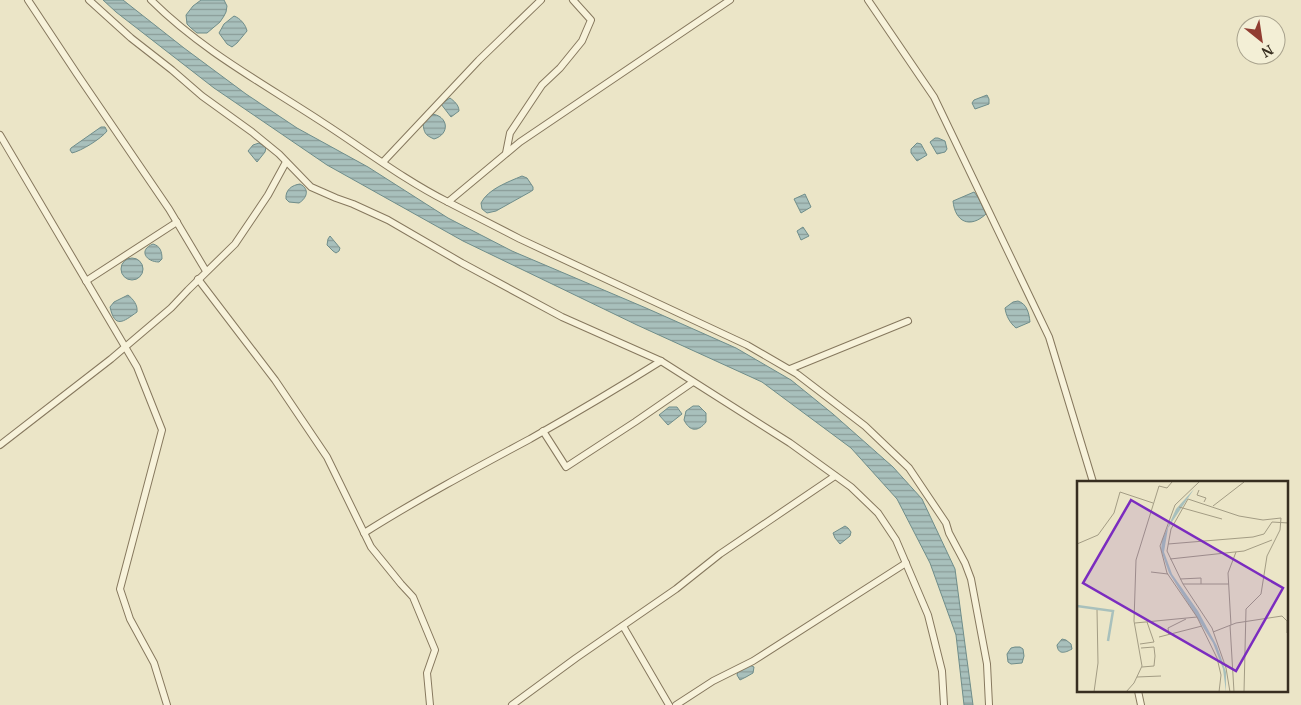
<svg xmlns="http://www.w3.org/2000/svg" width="1301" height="705" viewBox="0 0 1301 705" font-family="'PT Serif',serif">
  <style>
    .water { fill: url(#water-rules); stroke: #6f8d8a }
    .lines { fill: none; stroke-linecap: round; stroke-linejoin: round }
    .street-casing { stroke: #86785e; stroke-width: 8 }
    .street { stroke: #f7f2da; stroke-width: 6 }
    .inset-river { fill: none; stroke: #a8c0bc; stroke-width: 2.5 }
    .inset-road { fill: none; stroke: #a39c84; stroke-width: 1 }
    .view { fill: #7b2cbf; fill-opacity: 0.15; stroke: #7b2cbf; stroke-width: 2.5 }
    .inset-edge { fill: none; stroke: #372e20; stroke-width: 2.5 }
  </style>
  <defs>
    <pattern id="water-rules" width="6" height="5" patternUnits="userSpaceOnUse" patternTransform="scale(1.25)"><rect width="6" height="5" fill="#a8c0bc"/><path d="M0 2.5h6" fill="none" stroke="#8a9c98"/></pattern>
  </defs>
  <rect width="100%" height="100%" fill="#ebe5c7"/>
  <g class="water">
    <polygon points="103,0 123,0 184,48 246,94 297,128 368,167 448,218 512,251 646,308 736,348 791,380 833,414 893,467 922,499 955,569 973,705 964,705 956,635 930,563 897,499 851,448 762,382 637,325 463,241 327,165 214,88 116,12"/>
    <polygon points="201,0 224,0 227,6 226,12 224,16 220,22 207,33 197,33 191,28 187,24 186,15 193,6"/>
    <path d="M234 16C240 18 246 25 247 31L237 43 232 47 227 44 219 33 224 24Z"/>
    <polygon points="987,95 989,99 989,104 975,109 972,103 974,100"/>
    <path d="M450 98C454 101 459 105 459 111L451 117 441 104Z"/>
    <path d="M431 114C448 115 451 134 434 139 425 135 424 133 423 123Z"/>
    <path d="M101 127H105L107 131C101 139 81 151 72 153L70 150 71 148Z"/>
    <polygon points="935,138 938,138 945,141 947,149 945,152 937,154 930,142"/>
    <polygon points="259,143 266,147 265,152 257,162 248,151 253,145"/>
    <polygon points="917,143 921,144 927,155 917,161 911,153 911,149"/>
    <path d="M522 176 527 178 533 187V190L530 192 496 211 487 213 482 209 481 203C488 189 508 182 522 176Z"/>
    <path d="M300 184C310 189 307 198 299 203L289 202 286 199C285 190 292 185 300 184Z"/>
    <path d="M974 192C980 198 982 207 986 214 970 229 955 222 953 201Z"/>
    <polygon points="805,194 811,207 801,213 794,199"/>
    <polygon points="803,227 809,236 801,240 797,231"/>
    <polygon points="330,236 340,248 339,251 336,253 333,251 327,245 328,239"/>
    <path d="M153 244C160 246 162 251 162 259L159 262C146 262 138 250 153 244Z"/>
    <circle cx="132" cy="269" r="11"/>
    <path d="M128 295C133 299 138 305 137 312 123 322 115 329 110 307L114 302Z"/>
    <path d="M1018 301C1027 304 1029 313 1030 322L1016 328C1010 323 1006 316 1005 308L1013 302Z"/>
    <path d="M693 406H699L706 413V422C698 432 690 432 684 420L686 411Z"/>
    <polygon points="669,407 677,407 682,414 668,425 659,415"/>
    <polygon points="845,526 848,528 851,532 850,536 840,544 835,538 833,533"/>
    <path d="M1062 639 1066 640 1071 644 1072 649C1065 653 1058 655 1057 645Z"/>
    <polygon points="1015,647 1020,647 1023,649 1024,656 1022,663 1011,664 1008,662 1007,654 1011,648"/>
    <polygon points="750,665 754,667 753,673 746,677 740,680 737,675 738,671"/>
  </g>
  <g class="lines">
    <defs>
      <g id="street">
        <polyline points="28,0 77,74 169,209 206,271"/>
        <polyline points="89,0 131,38 172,70 202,96 252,132 279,154 311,187 336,198 353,204 388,220 462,263 562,317 661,361 790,443 851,487 878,513 896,540 928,615 942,671 944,705"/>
        <path d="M151 0C201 50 264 84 322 122 364 149 404 180 448 202L520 142 730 0"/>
        <polyline points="868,0 934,97 1049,337 1093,482"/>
        <polyline points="0,135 137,367 162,430 120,589 130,619 154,663 167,705"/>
        <polyline points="506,153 510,133 542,85 560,68 582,41 591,20 573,0"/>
        <polyline points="383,162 479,60 541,0"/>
        <polyline points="448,202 520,239 747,345 797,374 865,426 909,468 946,523 949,533 965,563 971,579 987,664 989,705"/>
        <polyline points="198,279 275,380 327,457 371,547 401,584 413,597 435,650 427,673 430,705"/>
        <polyline points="86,281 177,222"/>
        <polyline points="790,369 908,321"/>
        <polyline points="543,431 566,467 635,422 693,382"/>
        <polyline points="0,445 111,359 171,308 188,290 235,244 268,195 286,162"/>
        <path d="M364 533C418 499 474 469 530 439 574 414 618 388 661 361"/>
        <polyline points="623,626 669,705"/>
        <polyline points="1138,691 1141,705"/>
        <polyline points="512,705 576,658 676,589 720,554 835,476"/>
        <polyline points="676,705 713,681 753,661 906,563"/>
      </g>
    </defs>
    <use href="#street" class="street-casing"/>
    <use href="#street" class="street"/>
  </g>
  <g transform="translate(1077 481)">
    <rect width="211" height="211" fill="#ebe5c7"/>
    <path d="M117 8 91 47 87 71 95 93 121 130 140 165 149 191V211L146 188 136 162 92 92 84 69 85 59 99 28Z" fill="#a8c0bc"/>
    <path class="inset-river" d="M0 125 36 130 31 160"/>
    <path class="inset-road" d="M122 9 120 14 129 17 127 21M136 25 167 1M102 26 145 38M0 63 21 54 37 32 43 11 76 22M91 63 176 56 187 53 195 41 212 42M93 78 167 70 195 59M74 91 91 93M103 98 124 97V103M106 103H152M120 136 90 92 83 65 98 24 122 1M58 142 120 136 140 177 144 194 142 211M153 144 157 211M154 144 151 92 159 71M136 151 159 142 205 135 210 140V152M92 154 91 147 109 138M82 156 125 145M63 163 77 161 70 141M64 167 77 166 78 175 77 185 65 186M60 196 84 195M17 211 21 182 20 129M49 211 57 202 65 185 57 140 59 79 82 5 90 7 95 1M153 211 149 187 135 147 106 103 90 70 94 48 111 18 162 35 186 39 204 37 203 49 190 75 184 113 169 128 167 211"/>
    <path class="view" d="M54 19 206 107 159 190 6 102Z"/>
    <rect width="211" height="211" class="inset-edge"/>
  </g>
  <g transform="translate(1261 40) rotate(150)"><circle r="24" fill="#f3efd6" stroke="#a8a28d"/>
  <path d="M0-4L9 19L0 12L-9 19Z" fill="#913d32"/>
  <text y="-8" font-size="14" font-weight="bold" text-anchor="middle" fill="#372e20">N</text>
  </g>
</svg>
